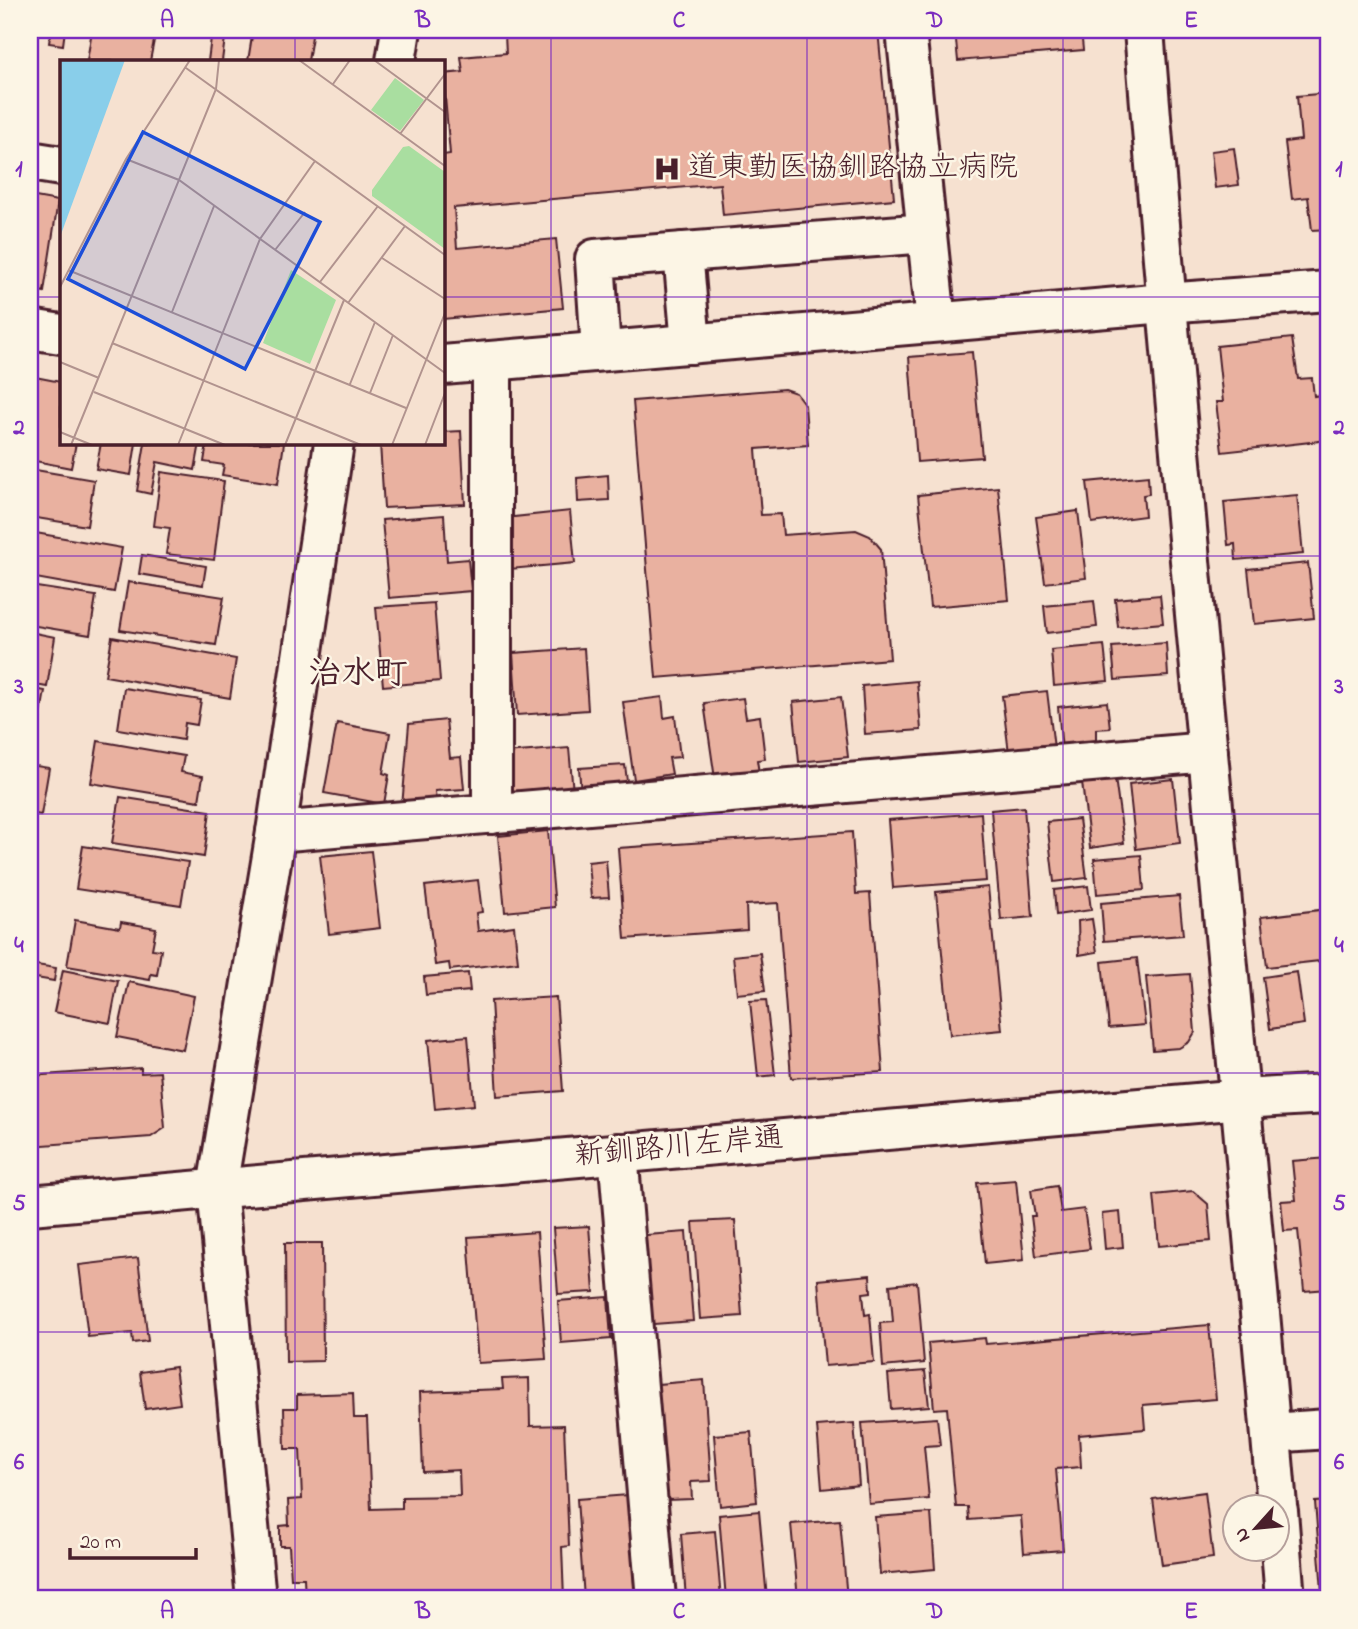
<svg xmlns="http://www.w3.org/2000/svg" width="1358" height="1629" viewBox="0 0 1358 1629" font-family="'Indie Flower','Klee One',sans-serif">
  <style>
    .building { fill: #e9b1a0; stroke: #4a1f2b; stroke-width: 2 }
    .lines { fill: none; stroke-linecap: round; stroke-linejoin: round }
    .minor-casing { stroke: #4a1f2b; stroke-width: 44 }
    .minor { stroke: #fcf5e5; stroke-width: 38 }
    .grid { fill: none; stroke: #7b2cbf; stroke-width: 2; stroke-opacity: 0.55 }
    .labels { text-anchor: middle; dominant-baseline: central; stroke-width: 5; stroke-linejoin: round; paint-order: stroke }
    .poi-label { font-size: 30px; fill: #4a1f2b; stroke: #fcf5e5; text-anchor: start }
    .street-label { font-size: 30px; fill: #4a1f2b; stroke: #fcf5e5 }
    .quarter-label { font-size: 33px; font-weight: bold; fill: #4a1f2b; stroke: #fcf5e5 }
    .inset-road { fill: none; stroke: #b1938e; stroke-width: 2 }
    .view { fill: #1d4ed8; fill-opacity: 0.15; stroke: #1d4ed8; stroke-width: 3.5 }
    .inset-edge { fill: none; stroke: #4a1f2b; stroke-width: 3.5 }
    .neatline { fill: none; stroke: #7b2cbf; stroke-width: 2.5 }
    .grid-label { font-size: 23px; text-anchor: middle; font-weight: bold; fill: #7b2cbf }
  </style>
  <rect width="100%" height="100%" fill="#f6e1d0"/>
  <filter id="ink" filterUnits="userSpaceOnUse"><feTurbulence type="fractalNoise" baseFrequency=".0143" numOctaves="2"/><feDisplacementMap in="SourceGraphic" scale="14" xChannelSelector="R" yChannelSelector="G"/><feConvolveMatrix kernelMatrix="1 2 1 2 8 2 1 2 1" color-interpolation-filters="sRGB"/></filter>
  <g filter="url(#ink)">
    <g class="building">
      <polygon points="51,30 65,30 63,45 49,43"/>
      <polygon points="92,30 156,30 150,61 87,61"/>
      <polygon points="212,30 226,30 222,61 208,61"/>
      <polygon points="253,30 313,30 308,61 248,61"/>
      <polygon points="563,30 878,30 894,199 723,215 720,184 454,208 457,248 556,239 563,308 443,319 443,155 450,154 443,74 463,72 461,57 506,53 505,35"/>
      <polygon points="955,30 1081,30 1083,50 958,61"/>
      <polygon points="1328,93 1328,229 1312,230 1308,197 1292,199 1285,142 1301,140 1297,96"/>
      <polygon points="1234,148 1239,185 1215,188 1211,151"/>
      <polygon points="30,196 58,201 44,292 30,289"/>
      <polygon points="1292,338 1298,379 1312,378 1314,396 1328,394 1328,440 1222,452 1216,402 1223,402 1217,346"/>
      <polygon points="972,352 982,457 917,462 909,357"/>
      <polygon points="30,376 61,382 61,443 76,443 71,468 30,460"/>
      <polygon points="784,389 796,393 805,405 808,445 756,449 761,515 781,514 783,535 856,530 870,536 881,549 890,659 656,678 633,401"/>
      <polygon points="461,431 465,504 384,508 380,443 443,443 443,432"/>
      <polygon points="101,443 136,443 131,475 96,469"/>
      <polygon points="145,443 200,443 195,470 157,462 151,494 137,491"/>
      <polygon points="207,443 284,443 278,484 222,475 224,465 204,462"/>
      <polygon points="30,469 94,480 87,526 30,517"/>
      <polygon points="161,472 224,481 214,560 166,554 170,528 154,526"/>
      <polygon points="608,475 609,500 578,502 577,478"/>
      <polygon points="1148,476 1149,494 1143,495 1145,516 1092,523 1087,482"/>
      <polygon points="998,487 1009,600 930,607 918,495"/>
      <polygon points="1297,495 1303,554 1236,560 1235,544 1228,545 1224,502"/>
      <polygon points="570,511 575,563 510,569 505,518"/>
      <polygon points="1078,511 1086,578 1045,583 1036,517"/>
      <polygon points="444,515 447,561 468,559 471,591 389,598 382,520"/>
      <polygon points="30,532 122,548 114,592 30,577"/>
      <polygon points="142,555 206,566 203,585 139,574"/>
      <polygon points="1308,563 1314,618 1254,624 1248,569"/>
      <polygon points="128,582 224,597 216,645 120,630"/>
      <polygon points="30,586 96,596 90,635 30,625"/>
      <polygon points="1160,595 1163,623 1118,627 1115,599"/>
      <polygon points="1094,601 1097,627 1047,633 1044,606"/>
      <polygon points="434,603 440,681 383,686 376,607"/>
      <polygon points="30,632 55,637 47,687 30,684"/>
      <polygon points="112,637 236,659 230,698 105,676"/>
      <polygon points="1166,643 1168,676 1115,680 1112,647"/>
      <polygon points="1104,645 1108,681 1054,686 1051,650"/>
      <polygon points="584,648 588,710 517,715 513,653"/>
      <polygon points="917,681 921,730 865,734 862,686"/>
      <polygon points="30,688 45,691 35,747 30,746"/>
      <polygon points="124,688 201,700 197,725 185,723 183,740 118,729"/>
      <polygon points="1047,691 1054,748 1009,753 1002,696"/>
      <polygon points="662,697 664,718 675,716 680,757 669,758 672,774 634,780 623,702"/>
      <polygon points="841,697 848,757 799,762 793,702"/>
      <polygon points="743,698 746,718 760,716 765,759 757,760 759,773 715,779 704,703"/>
      <polygon points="1107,702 1110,728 1096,729 1096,740 1084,741 1084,748 1062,750 1058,707"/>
      <polygon points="446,720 450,758 461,757 464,789 435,791 436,804 402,807 409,724"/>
      <polygon points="337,723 390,733 383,773 389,775 384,804 324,793"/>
      <polygon points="98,741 184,756 181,772 203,776 199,801 91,783"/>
      <polygon points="569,748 573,792 508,797 505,753"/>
      <polygon points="30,765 49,768 41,815 30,813"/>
      <polygon points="625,765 628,789 581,793 579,768"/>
      <polygon points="1115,778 1124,843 1090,848 1082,782"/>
      <polygon points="1173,779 1180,843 1136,849 1129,784"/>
      <polygon points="120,797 210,811 204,857 112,843"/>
      <polygon points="1024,807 1033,917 1001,920 991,810"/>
      <polygon points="981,813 986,881 893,888 888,820"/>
      <polygon points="1079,819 1087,878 1054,882 1047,822"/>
      <polygon points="548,831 555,907 505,912 498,836"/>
      <polygon points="852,832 856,894 870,893 883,1072 791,1078 778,903 746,905 747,930 625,939 618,848"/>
      <polygon points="83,846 188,862 181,905 76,889"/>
      <polygon points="371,851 380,928 329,934 320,856"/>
      <polygon points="1141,855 1144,890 1097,894 1094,859"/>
      <polygon points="606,860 609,897 591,898 588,862"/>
      <polygon points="478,880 482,912 476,913 478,931 514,926 518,962 450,970 449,963 435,965 425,886"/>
      <polygon points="1088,886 1091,910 1056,915 1054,890"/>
      <polygon points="988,887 1002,1030 950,1035 936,892"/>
      <polygon points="1179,896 1183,935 1104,941 1101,903"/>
      <polygon points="1328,909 1328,960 1267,967 1261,917"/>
      <polygon points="1092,919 1097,952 1079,955 1078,921"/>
      <polygon points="75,920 120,928 121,922 156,928 152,949 161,950 157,975 151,974 150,980 67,966"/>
      <polygon points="760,953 765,991 737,994 733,956"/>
      <polygon points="1137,958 1145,1025 1109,1028 1102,962"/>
      <polygon points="30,964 56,968 54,981 30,977"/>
      <polygon points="63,970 118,981 110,1023 54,1012"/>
      <polygon points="1297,972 1304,1024 1270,1029 1263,977"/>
      <polygon points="468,973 470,991 426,995 424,977"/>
      <polygon points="1190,974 1195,1032 1189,1042 1179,1048 1153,1050 1146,977"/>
      <polygon points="129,982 194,996 183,1050 117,1037"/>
      <polygon points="556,997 563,1091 497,1096 491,1001"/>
      <polygon points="766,1000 775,1075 758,1077 750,1001"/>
      <polygon points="468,1036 474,1105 435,1109 428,1040"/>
      <polygon points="141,1068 141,1073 160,1072 165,1128 151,1137 30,1146 30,1076"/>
      <polygon points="1328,1158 1328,1289 1304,1291 1298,1230 1284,1231 1281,1201 1296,1200 1292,1161"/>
      <polygon points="1016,1180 1024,1260 985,1264 977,1183"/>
      <polygon points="1057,1186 1061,1212 1084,1209 1090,1249 1036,1256 1031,1216 1035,1216 1031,1190"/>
      <polygon points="1193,1191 1208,1204 1211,1241 1159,1246 1154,1195"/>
      <polygon points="1120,1212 1123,1247 1105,1249 1102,1214"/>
      <polygon points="735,1220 742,1316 700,1319 693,1222"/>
      <polygon points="589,1226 594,1292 558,1294 553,1228"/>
      <polygon points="537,1232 546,1359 478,1363 468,1237"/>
      <polygon points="686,1232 693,1321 641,1325 634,1236"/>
      <polygon points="285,1243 322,1243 323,1361 286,1362"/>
      <polygon points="138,1258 148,1341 133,1343 132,1333 88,1337 79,1265"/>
      <polygon points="870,1275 871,1292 863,1293 865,1315 870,1314 874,1362 825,1366 818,1280"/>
      <polygon points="917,1282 924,1363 883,1367 880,1323 893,1322 890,1285"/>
      <polygon points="608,1297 611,1339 561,1343 558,1301"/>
      <polygon points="1209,1325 1216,1399 1143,1405 1145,1429 1079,1435 1081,1467 1056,1469 1063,1550 1024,1553 1021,1516 969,1520 968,1507 956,1507 947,1408 934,1409 928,1343 985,1338 986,1344"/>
      <polygon points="175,1367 180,1404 145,1409 140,1372"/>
      <polygon points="925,1371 929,1406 891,1409 888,1374"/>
      <polygon points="529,1378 530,1426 564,1425 569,1546 562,1547 564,1599 305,1599 304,1578 291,1578 289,1546 280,1546 280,1526 289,1525 288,1500 302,1499 300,1449 285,1449 284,1408 297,1408 297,1395 353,1393 354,1418 367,1418 371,1509 402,1508 402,1497 460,1496 459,1470 423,1472 420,1392 503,1389 502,1379"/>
      <polygon points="704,1380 711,1481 691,1482 692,1499 667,1500 658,1384"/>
      <polygon points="937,1418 940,1445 924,1446 929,1499 869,1504 862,1423"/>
      <polygon points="854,1423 859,1485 822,1489 817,1426"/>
      <polygon points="751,1432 757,1502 720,1506 714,1435"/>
      <polygon points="1205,1492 1213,1558 1162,1565 1153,1499"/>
      <polygon points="628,1495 635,1599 584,1599 577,1499"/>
      <polygon points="1328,1501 1328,1591 1322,1591 1315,1502"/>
      <polygon points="759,1511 767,1599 726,1599 719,1515"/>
      <polygon points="931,1513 935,1569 880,1574 875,1517"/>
      <polygon points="840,1520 847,1599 798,1599 791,1524"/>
      <polygon points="715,1531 721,1599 686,1599 681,1534"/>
    </g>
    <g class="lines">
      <defs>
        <g id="minor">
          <polyline points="906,30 936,322"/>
          <path d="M1144 30C1183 523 1235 1014 1277 1506"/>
          <polyline points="396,61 401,30"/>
          <polyline points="30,161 61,166"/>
          <polyline points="683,252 691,344"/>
          <polyline points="30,329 61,334"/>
          <polyline points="601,351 595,259 927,233"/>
          <polyline points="443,365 1165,303 1328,291"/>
          <polyline points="492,814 492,361"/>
          <polyline points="276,832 1208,752"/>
          <polyline points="618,1153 656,1599"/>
          <polyline points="30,1205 1242,1099 1328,1094"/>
          <polyline points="1271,1433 1328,1429"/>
          <polyline points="1278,1511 1285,1599"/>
          <polyline points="256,1599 217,1188 276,832 334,443"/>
        </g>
      </defs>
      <use href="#minor" class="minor-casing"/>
      <use href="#minor" class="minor"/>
    </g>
  </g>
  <path class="grid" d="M295 30V61M551 30V1599M807 30V1599M1063 30V1599M30 297H61M443 297H1328M295 443V1599M30 556H1328M30 814H1328M30 1073H1328M30 1332H1328"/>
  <defs>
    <symbol id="hospital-bare" viewBox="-9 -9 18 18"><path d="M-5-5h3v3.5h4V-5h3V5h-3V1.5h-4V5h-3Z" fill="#4a1f2b" stroke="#fcf5e5" stroke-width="2.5" paint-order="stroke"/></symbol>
  </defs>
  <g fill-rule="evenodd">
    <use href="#hospital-bare" x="648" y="150" width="38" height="38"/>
  </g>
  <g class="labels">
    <g class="poi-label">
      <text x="688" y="169">道東勤医協釧路協立病院</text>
    </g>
    <g class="street-label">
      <text transform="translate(679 1148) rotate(-5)">新釧路川左岸通</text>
    </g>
    <g class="quarter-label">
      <text x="358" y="675">治水町</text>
    </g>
  </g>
  <g transform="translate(60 60)">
    <rect width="385" height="385" fill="#f6e1d0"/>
    <path d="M335 18 364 40 340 71 311 50ZM349 86 385 112V189L312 136V130L343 87ZM231 210 276 240 250 304 203 283Z" fill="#a9dea0"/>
    <path d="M0 0H65L0 177Z" fill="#89ceea"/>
    <path class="inset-road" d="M239 0 385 106M314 0 385 52M126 8 385 195M273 24 290 0M340 74 385 14M66 99 119 120 385 313M215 190 245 152M322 198 385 239M8 210 346 348M260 222 318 146M0 227 66 99 130 0M288 243 345 166M112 252 154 146M52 283 301 385M0 302 39 318M290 324 315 262M34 332 165 385M310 333 333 275M0 372 32 385M11 385 156 29 159 0M118 385 200 179 255 101M225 385 284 240M332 385 385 253M365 385 385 333"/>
    <path class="view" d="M83 72 260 162 185 309 8 219Z"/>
    <rect width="385" height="385" class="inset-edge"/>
  </g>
  <rect width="1358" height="1629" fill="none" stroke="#fcf5e5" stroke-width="77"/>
  <g transform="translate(1256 1528) rotate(243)"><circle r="33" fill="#fcf5e5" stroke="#b59f9b" stroke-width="2"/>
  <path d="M0-5L12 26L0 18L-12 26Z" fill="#4a1f2b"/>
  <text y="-10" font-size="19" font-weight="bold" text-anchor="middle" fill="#4a1f2b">N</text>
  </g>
  <path d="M70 1548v10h126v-10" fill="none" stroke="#4a1f2b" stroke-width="3.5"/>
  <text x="80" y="1548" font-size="21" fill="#4a1f2b" stroke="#fcf5e5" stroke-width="5" paint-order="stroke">20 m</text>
  <rect x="38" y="38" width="1282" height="1552" class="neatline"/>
  <g class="grid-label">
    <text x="167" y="27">A</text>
    <text x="423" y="27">B</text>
    <text x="679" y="27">C</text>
    <text x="935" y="27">D</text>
    <text x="1191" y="27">E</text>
    <text x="19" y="176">1</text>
    <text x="1339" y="176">1</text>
    <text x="19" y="434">2</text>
    <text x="1339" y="434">2</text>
    <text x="19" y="693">3</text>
    <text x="1339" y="693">3</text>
    <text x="19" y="952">4</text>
    <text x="1339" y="952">4</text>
    <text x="19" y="1210">5</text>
    <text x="1339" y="1210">5</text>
    <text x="19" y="1469">6</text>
    <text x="1339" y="1469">6</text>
    <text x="167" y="1618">A</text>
    <text x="423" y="1618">B</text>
    <text x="679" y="1618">C</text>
    <text x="935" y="1618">D</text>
    <text x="1191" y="1618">E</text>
  </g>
</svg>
